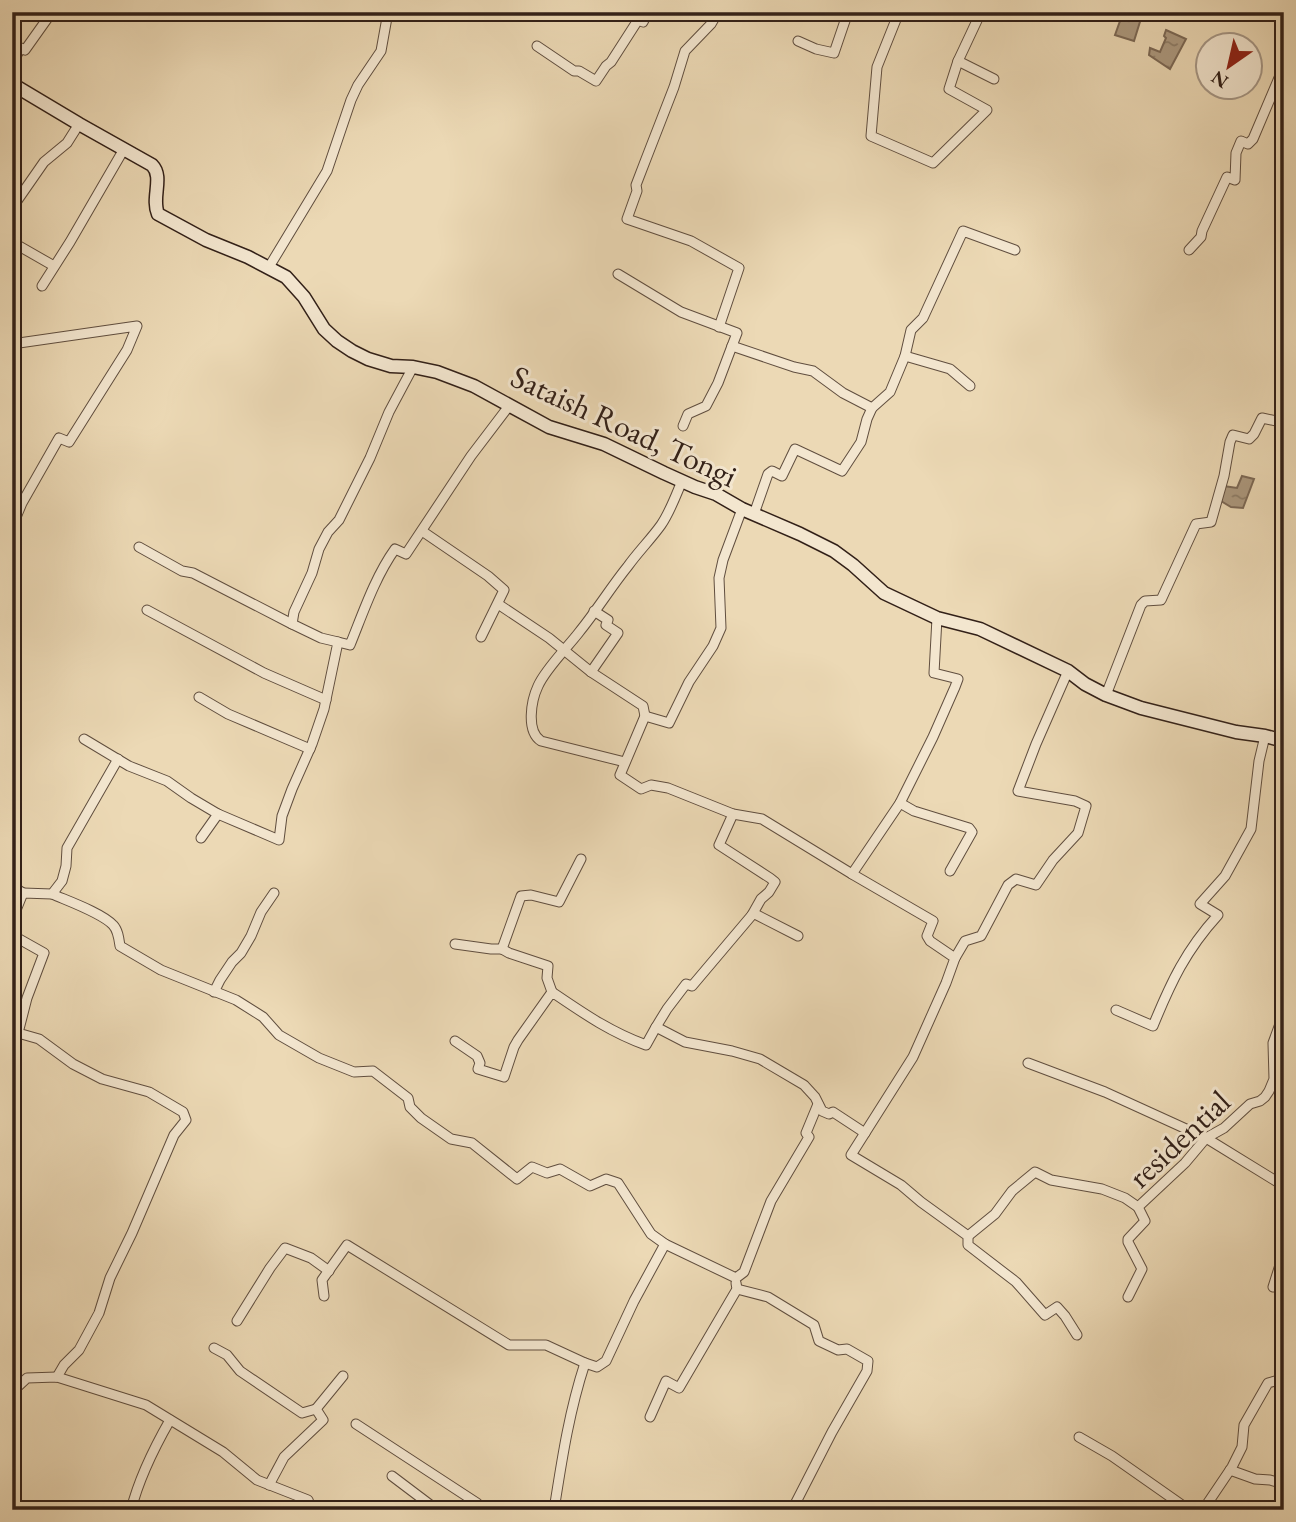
<svg xmlns="http://www.w3.org/2000/svg" width="1296" height="1522" viewBox="0 0 1296 1522" font-family="'EB Garamond',serif">
  <style>
    .water { fill: url(#water-ripples); stroke: #7c6956; stroke-width: 2 }
    .lines { fill: none; stroke-linecap: round; stroke-linejoin: round }
    .street-casing { stroke: #604e3f; stroke-width: 11 }
    .secondary-casing { stroke: #322018; stroke-width: 15 }
    .street { stroke: #f3e6cf; stroke-width: 9 }
    .secondary { stroke: #f3e6cf; stroke-width: 12 }
    .labels { text-anchor: middle; dominant-baseline: central; stroke-width: 6; stroke-linejoin: round; paint-order: stroke }
    .street-label { font-size: 32px; fill: #322018; stroke: #f3e6cf }
  </style>
  <defs>
    <pattern id="water-ripples" width="26" height="14" patternUnits="userSpaceOnUse" patternTransform="scale(1.75)"><rect width="26" height="14" fill="#ad9a80"/><path d="M2 4q2-2 4 0t4 0M15 11q2-2 4 0t4 0" fill="none" stroke="#8d7d68"/></pattern>
  </defs>
  <rect width="100%" height="100%" fill="#ecd9b5"/>
  <filter id="stains"><feTurbulence type="fractalNoise" baseFrequency=".00286" numOctaves="4"/><feColorMatrix values="0 0 0 0 .2 0 0 0 0 .09 0 0 0 0 .02 0 0 0 .5 -.17"/></filter>
  <radialGradient id="worn" r=".72"><stop offset=".6" stop-color="#630" stop-opacity="0"/><stop offset="1" stop-color="#630" stop-opacity=".3"/></radialGradient>
  <g class="water">
    <polygon points="1120,12 1143,12 1134,41 1115,35 1120,21 1118,20"/>
    <polygon points="1166,30 1186,39 1170,69 1149,55 1150,48 1160,52 1166,38 1164,36"/>
    <polygon points="1242,476 1254,479 1243,508 1231,507 1221,501 1223,486 1237,488"/>
  </g>
  <g class="lines">
    <defs>
      <g id="street">
        <polyline points="718,12 711,24 685,51 674,87 646,159 636,185 637,191 627,219 691,241 739,268 719,327"/>
        <polyline points="899,12 877,67 871,136 933,163 987,110 949,89 958,61 981,12"/>
        <polyline points="798,41 816,49 834,53 848,12"/>
        <polyline points="537,46 574,71 579,71 596,81 606,66 611,62 638,20 643,22 648,12"/>
        <polyline points="958,61 994,79"/>
        <polyline points="12,63 21,48 25,50 52,12"/>
        <polyline points="12,208 44,162 67,143 79,124"/>
        <polyline points="12,242 54,266"/>
        <polyline points="1189,250 1201,237 1202,231 1227,177 1235,180 1236,153 1241,141 1248,144 1253,139 1284,66"/>
        <polyline points="269,267 327,171 351,100 358,85 381,51 388,12"/>
        <polyline points="618,274 681,312 737,333 732,346 794,367 813,371 843,393 872,408"/>
        <polyline points="42,286 70,242 124,149"/>
        <polyline points="12,344 137,326 127,350 69,442 59,438 22,503 17,515"/>
        <polyline points="905,356 950,369 970,386"/>
        <polyline points="683,426 688,414 706,406 718,383 732,346"/>
        <polyline points="742,509 723,560 719,578 721,628 713,646 689,682 669,723 645,716 620,775 641,789 651,785 668,788 733,814 762,819 852,874"/>
        <polyline points="754,514 768,474 772,471 782,476 795,449 842,471 861,442 867,419 872,408 890,392 905,356 911,330 923,318 963,231 1015,250"/>
        <polyline points="422,531 488,576 504,590 481,637"/>
        <polyline points="498,604 549,638 591,672 643,706 645,716"/>
        <polyline points="147,610 264,673 326,700"/>
        <polyline points="937,618 934,673 958,679 955,687 933,737 900,803 852,874 933,921 927,936 930,941 955,958 946,983 913,1057 851,1155 901,1185 921,1202 968,1236 968,1245 1016,1282 1045,1315 1057,1307 1065,1316 1077,1335"/>
        <polyline points="292,624 294,612 312,573 319,549 328,532 339,520 370,458 389,412 413,367"/>
        <path d="M338 642 350 645C363 613 375 577 395 549L406 554 471 456 509 406"/>
        <polyline points="591,672 618,633 606,625 608,620 594,611"/>
        <polyline points="1106,695 1141,605 1145,601 1161,600 1196,524 1211,522 1224,476 1230,442 1233,435 1249,439 1254,434 1262,418 1281,422 1284,415"/>
        <polyline points="199,697 228,714 310,749"/>
        <polyline points="84,739 129,766 167,781 191,798 218,814 279,840 282,816 292,789 312,744 324,709 338,642 321,638 292,624 193,573 182,571 139,547"/>
        <path d="M625 762 541 741C526 731 531 701 538 686 546 668 568 647 580 631 597 610 611 587 628 566 638 552 651 539 661 525 670 512 676 495 682 481"/>
        <polyline points="900,803 914,811 969,828 972,832 950,871"/>
        <polyline points="733,814 719,845 770,878 775,882 769,892 761,899 752,915 692,986 686,984 667,1009 656,1027 685,1042 732,1051 760,1059 804,1085 815,1097 822,1111 829,1114 833,1112 865,1133"/>
        <polyline points="201,838 218,814"/>
        <polyline points="12,886 23,893"/>
        <path d="M52 894C68 901 102 913 113 925 118 930 119 939 120 946L161 970 236 1000 263 1017 279 1035 319 1058 354 1072 373 1071 408 1098 410 1107 421 1118 451 1139 472 1143 517 1179 532 1167 547 1173 560 1169 590 1186 606 1179 618 1183 651 1234 665 1244 736 1278 744 1272 771 1201 809 1137 806 1133 818 1104"/>
        <polyline points="752,915 755,914 798,936"/>
        <polyline points="12,920 23,893 52,894 62,881 66,866 67,848 118,759"/>
        <polyline points="12,935 44,953 27,998 18,1033 39,1039 73,1064 102,1079 149,1092 183,1112 186,1120 174,1135 132,1233 110,1278 99,1313 79,1350 64,1365 57,1377"/>
        <polyline points="455,944 491,949 502,949"/>
        <polyline points="955,958 965,941 981,936 1008,885 1016,879 1036,885 1053,860 1078,833 1086,806 1075,801 1018,791 1036,744 1068,671"/>
        <polyline points="214,992 220,980 232,962 241,953 251,936 261,912 274,893"/>
        <polyline points="552,992 547,978 548,966 509,953 502,949 521,896 531,895 559,902 581,859"/>
        <path d="M1116 1010 1153 1026C1171 982 1186 950 1218 915L1200 904 1225 876 1251 829 1259 761 1265 736"/>
        <path d="M455 1041 477 1056 480 1063 478 1069 504 1077 514 1047 518 1040 552 992C583 1013 610 1032 646 1045L656 1027"/>
        <polyline points="1028,1063 1105,1092 1206,1138 1284,1186"/>
        <polyline points="968,1236 995,1214 1012,1191 1035,1172 1051,1180 1102,1189 1125,1198 1138,1207"/>
        <polyline points="1273,1287 1280,1265 1282,1245 1284,1245"/>
        <polyline points="737,1289 768,1297 814,1325 819,1341 838,1350 847,1349 868,1361 867,1371 832,1432 792,1510"/>
        <polyline points="324,1296 322,1280 347,1245 509,1345 546,1345 585,1363"/>
        <polyline points="1128,1297 1142,1269 1128,1242 1128,1239 1145,1221 1138,1207 1185,1163 1206,1138 1224,1128 1250,1104 1260,1101 1265,1097 1269,1091 1274,1079 1273,1043 1284,1013"/>
        <polyline points="237,1321 270,1268 285,1248 311,1258 329,1271"/>
        <polyline points="214,1348 227,1355 240,1371 302,1413 316,1409"/>
        <polyline points="12,1392 27,1378 57,1377 146,1405 223,1452 257,1480 308,1500 312,1510"/>
        <polyline points="650,1417 666,1381 679,1388 737,1289 736,1283"/>
        <polyline points="356,1424 477,1503 475,1509"/>
        <polyline points="1079,1437 1112,1456 1189,1510"/>
        <polyline points="1230,1470 1255,1479 1270,1480 1284,1484"/>
        <polyline points="392,1476 437,1510"/>
        <polyline points="269,1485 284,1457 323,1420 316,1409 343,1376"/>
        <path d="M131 1510C139 1478 154 1448 170 1420"/>
        <path d="M554 1510C562 1459 569 1412 585 1363L597 1367 606 1361 634 1301 665 1244"/>
        <polyline points="1203,1510 1232,1467 1242,1447 1244,1425 1268,1383 1275,1381 1284,1382"/>
      </g>
      <path id="secondary" d="M12 84 79 124 152 165C164 177 151 198 158 214L206 240 248 257 286 277 304 297 324 329 337 341 352 351 368 359 391 366 413 367 437 372 474 386 549 427 604 444 664 473 695 487 716 494 742 509 800 534 834 551 853 565 884 593 937 618 980 629 1068 671 1085 684 1106 695 1141 708 1236 732 1265 736 1284 741"/>
    </defs>
    <use href="#street" class="street-casing"/>
    <use href="#secondary" class="secondary-casing"/>
    <use href="#street" class="street"/>
    <use href="#secondary" class="secondary"/>
  </g>
  <g class="labels">
    <g class="street-label">
      <text transform="translate(624 426) rotate(25)">Sataish Road, Tongi</text>
      <text transform="translate(1179 1139) rotate(-43)">residential</text>
    </g>
  </g>
  <rect width="1296" height="1522" fill="none" stroke="#ecd9b5" stroke-width="42"/>
  <rect x="14" y="14" width="1268" height="1494" fill="none" stroke="#322018" stroke-width="3.5"/>
  <rect x="21" y="21" width="1254" height="1480" fill="none" stroke="#322018" stroke-width="2"/>
  <g transform="translate(1229 66) rotate(214)"><circle r="33" fill="#f3e6cf" stroke="#a69786" stroke-width="2"/>
  <path d="M0-5L12 26L0 18L-12 26Z" fill="#8f2418"/>
  <text y="-10" font-size="19" font-weight="bold" text-anchor="middle" fill="#322018">N</text>
  </g>
  <rect width="100%" height="100%" filter="url(#stains)"/>
  <rect width="100%" height="100%" fill="url(#worn)"/>
</svg>
